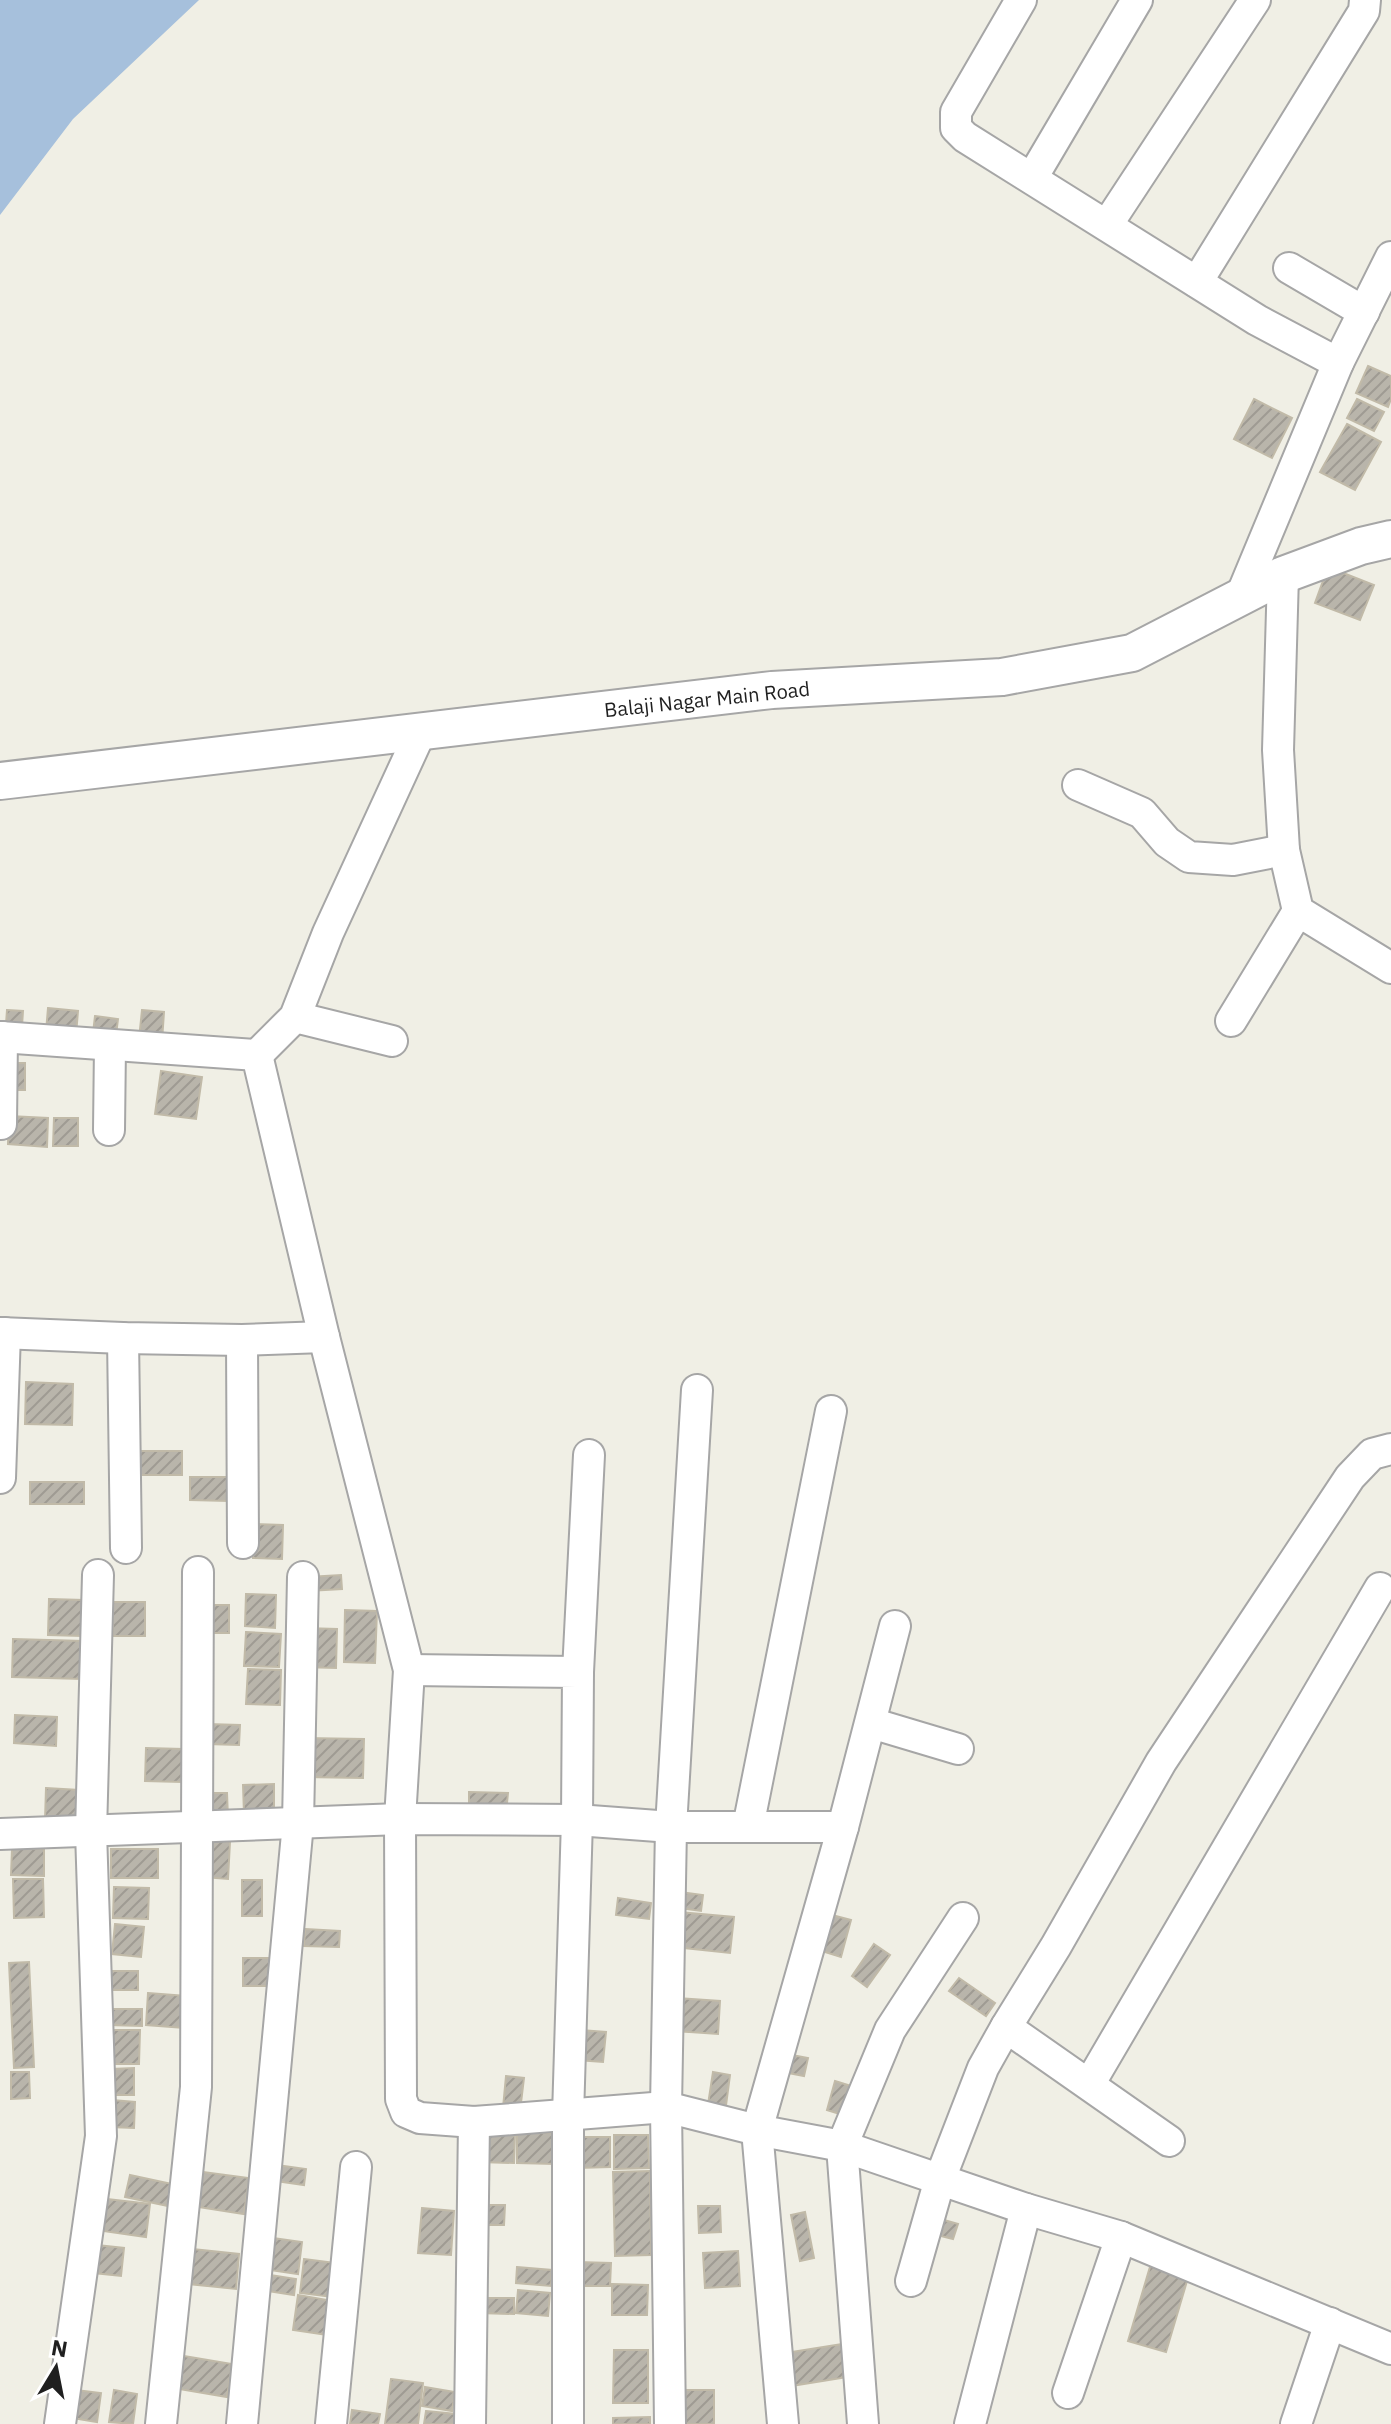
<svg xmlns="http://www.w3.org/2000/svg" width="1391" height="2424" viewBox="0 0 1391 2424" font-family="'IBM Plex Sans',sans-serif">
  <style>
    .water { fill: #a6c0dc }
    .building { fill: url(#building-hatch); stroke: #c1baa8; stroke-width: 2 }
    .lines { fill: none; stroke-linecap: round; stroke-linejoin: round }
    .minor-casing { stroke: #a6a6a6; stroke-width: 34 }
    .tertiary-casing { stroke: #a6a6a6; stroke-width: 40 }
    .minor { stroke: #fff; stroke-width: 30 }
    .tertiary { stroke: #fff; stroke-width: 36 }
    .labels { text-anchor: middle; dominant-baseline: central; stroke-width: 6; stroke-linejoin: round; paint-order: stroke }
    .street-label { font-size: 20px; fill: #1f1f1f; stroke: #fff }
  </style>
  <defs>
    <pattern id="building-hatch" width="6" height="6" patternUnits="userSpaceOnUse" patternTransform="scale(2)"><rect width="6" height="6" fill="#b9b5ab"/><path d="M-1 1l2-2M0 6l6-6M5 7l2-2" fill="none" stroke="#9f9b93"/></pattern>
  </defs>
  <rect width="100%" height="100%" fill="#f0efe5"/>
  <polygon class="water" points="0,0 199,0 73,119 0,215"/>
  <g class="building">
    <polygon points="1368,366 1391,376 1391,399 1388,407 1356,393"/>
    <polygon points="1254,399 1292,418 1272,458 1234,439"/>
    <polygon points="1357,399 1384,412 1374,431 1347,418"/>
    <polygon points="1347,424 1381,442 1355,490 1320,472"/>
    <polygon points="1328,567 1374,585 1360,620 1315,603"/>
    <polygon points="48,1008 78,1011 76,1035 46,1032"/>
    <polygon points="7,1010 23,1011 22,1026 6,1024"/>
    <polygon points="142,1010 164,1012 162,1041 139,1039"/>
    <polygon points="95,1016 118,1019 116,1035 93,1033"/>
    <rect x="8" y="1063" width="17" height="27"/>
    <polygon points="161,1071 202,1077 196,1119 155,1114"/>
    <polygon points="9,1116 48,1118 47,1147 8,1144"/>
    <polygon points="54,1118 78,1118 78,1146 53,1146"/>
    <polygon points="26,1382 73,1384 72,1425 25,1424"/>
    <rect x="139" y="1451" width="43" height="24"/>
    <polygon points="190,1477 228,1477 228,1501 190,1500"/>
    <rect x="30" y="1482" width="54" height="22"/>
    <polygon points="254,1524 283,1525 282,1559 253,1558"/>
    <polygon points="341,1575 342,1589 308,1591 308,1577"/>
    <polygon points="246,1594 276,1595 275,1628 245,1626"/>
    <polygon points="49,1599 84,1600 82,1636 48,1635"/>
    <rect x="113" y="1602" width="32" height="34"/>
    <polygon points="209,1605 229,1605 229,1633 208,1633"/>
    <polygon points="345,1610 377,1611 375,1663 344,1662"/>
    <polygon points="304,1628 337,1629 336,1668 302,1667"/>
    <polygon points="246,1632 281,1634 279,1667 244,1666"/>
    <polygon points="13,1639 84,1641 82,1679 12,1677"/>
    <polygon points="248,1669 281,1670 280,1705 246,1704"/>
    <polygon points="15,1715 57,1717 56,1746 14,1743"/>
    <polygon points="207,1724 240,1725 239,1745 207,1744"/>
    <polygon points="304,1738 364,1739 363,1778 304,1777"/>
    <polygon points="146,1748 183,1749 182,1782 145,1781"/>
    <polygon points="274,1784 274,1814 244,1814 243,1785"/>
    <polygon points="46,1788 79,1790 78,1822 45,1820"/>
    <polygon points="469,1792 508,1793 506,1813 469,1811"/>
    <polygon points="206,1793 227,1793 228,1818 206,1818"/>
    <polygon points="206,1840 230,1842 228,1879 204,1877"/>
    <polygon points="12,1849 44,1849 44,1876 11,1875"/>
    <rect x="111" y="1849" width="47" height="29"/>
    <polygon points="13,1879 43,1879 44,1917 14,1918"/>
    <rect x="242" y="1880" width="20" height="36"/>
    <polygon points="114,1887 149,1888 148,1919 113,1918"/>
    <polygon points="680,1892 703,1895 701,1911 678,1908"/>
    <polygon points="618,1898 651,1903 649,1919 616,1915"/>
    <polygon points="679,1912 734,1917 730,1953 675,1947"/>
    <polygon points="832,1915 851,1920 841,1957 822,1951"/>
    <polygon points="115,1924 144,1927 141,1957 112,1954"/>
    <polygon points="305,1929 340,1931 339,1947 304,1946"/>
    <polygon points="874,1944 890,1955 867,1987 852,1976"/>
    <rect x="243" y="1958" width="31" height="28"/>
    <polygon points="29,1962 34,2067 14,2068 9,1963"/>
    <rect x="108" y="1971" width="30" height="19"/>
    <polygon points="959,1978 995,2003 986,2016 949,1991"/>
    <polygon points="148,1993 186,1996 184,2028 146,2025"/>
    <polygon points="677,1998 720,2001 718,2034 675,2031"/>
    <polygon points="109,2009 142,2009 142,2026 108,2025"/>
    <polygon points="110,2030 140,2030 139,2064 110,2064"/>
    <polygon points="580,2030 606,2032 603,2062 577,2060"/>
    <polygon points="792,2055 808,2058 804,2076 788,2073"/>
    <polygon points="134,2068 134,2095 111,2095 111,2069"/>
    <polygon points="11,2072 29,2072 30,2098 11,2099"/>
    <polygon points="713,2072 730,2075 725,2113 707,2111"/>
    <polygon points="506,2076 524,2078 520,2111 503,2108"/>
    <polygon points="835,2081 851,2086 843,2115 827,2110"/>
    <polygon points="112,2100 135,2102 134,2128 110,2127"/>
    <polygon points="481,2133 515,2134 514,2163 480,2162"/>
    <polygon points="517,2133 555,2133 555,2164 517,2163"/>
    <polygon points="614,2135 648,2135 649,2168 614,2169"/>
    <polygon points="577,2137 610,2137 610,2167 578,2168"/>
    <polygon points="277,2165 306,2169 304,2185 275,2181"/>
    <polygon points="650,2171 651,2255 615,2256 613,2172"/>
    <polygon points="203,2172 249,2178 244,2214 198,2207"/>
    <polygon points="130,2175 172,2184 168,2206 125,2197"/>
    <polygon points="107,2199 150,2204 146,2237 103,2231"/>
    <polygon points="480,2205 505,2205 504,2225 480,2225"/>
    <polygon points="698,2206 720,2206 721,2232 699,2233"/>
    <polygon points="422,2208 454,2211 451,2255 418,2253"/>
    <polygon points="805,2212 814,2258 800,2261 791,2215"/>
    <polygon points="937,2218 958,2224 953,2239 933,2234"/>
    <polygon points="266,2237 302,2242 298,2274 263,2269"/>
    <polygon points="97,2245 124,2248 121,2276 94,2273"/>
    <polygon points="183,2248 239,2254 236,2289 179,2283"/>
    <polygon points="738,2251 740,2286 705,2288 703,2253"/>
    <polygon points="304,2259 336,2263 332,2297 300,2293"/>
    <polygon points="1152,2260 1190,2271 1166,2352 1128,2341"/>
    <polygon points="577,2262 611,2263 610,2286 577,2286"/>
    <polygon points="517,2267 552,2270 551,2286 516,2283"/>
    <polygon points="264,2274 296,2279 294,2295 261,2290"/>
    <polygon points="612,2284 648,2285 647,2315 612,2315"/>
    <polygon points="518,2290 550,2293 548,2316 516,2313"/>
    <polygon points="298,2295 333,2301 328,2335 293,2330"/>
    <polygon points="479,2298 514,2298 514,2314 479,2313"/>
    <polygon points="849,2343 854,2376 791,2386 785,2353"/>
    <polygon points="614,2350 648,2350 648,2403 613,2403"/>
    <polygon points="184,2356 232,2364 227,2397 179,2389"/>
    <polygon points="391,2379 423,2383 418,2424 385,2424"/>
    <polygon points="425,2387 455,2392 452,2411 422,2406"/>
    <polygon points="76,2390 101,2393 97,2422 72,2418"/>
    <polygon points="114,2390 137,2394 133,2424 109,2422"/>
    <rect x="675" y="2390" width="39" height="34"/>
    <polygon points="352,2410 380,2414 378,2424 350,2424"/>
    <polygon points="426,2411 456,2414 455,2424 424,2424"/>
    <polygon points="650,2417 650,2424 613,2424 613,2418"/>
  </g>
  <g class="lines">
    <defs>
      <g id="minor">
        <polyline points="1021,0 956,112 956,128 965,137 1257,320 1338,363"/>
        <polyline points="1032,178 1137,0"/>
        <polyline points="1107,225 1255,0"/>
        <polyline points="1289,268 1364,312"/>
        <polyline points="1197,282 1364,11 1365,0"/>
        <polyline points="1283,575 1278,750 1284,850 1298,911 1391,968"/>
        <polyline points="1241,596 1338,363 1391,257"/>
        <polyline points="1078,785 1142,813 1167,842 1189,857 1233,860 1284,850"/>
        <polyline points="295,1017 392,1041"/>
        <polyline points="1231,1021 1298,911"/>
        <polyline points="0,1037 257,1055 324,1337 409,1670 400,1819 401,2099 406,2112 420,2118 474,2122 666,2107 757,2130 842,2146 1026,2209 1121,2237 1391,2349"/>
        <polyline points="257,1055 295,1017 328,933 421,731"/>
        <polyline points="1,1124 2,1037"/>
        <polyline points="109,1130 110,1045"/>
        <polyline points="0,1333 123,1338 242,1340 324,1337"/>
        <polyline points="123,1338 126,1548"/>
        <polyline points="242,1340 243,1543"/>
        <polyline points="0,1478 5,1333"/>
        <polyline points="409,1670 578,1672 577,1820 568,2116 568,2424"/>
        <polyline points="578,1672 589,1455"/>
        <polyline points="871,1723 958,1749"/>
        <polyline points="748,1827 831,1411"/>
        <polyline points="0,1834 400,1819 577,1820 671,1827 843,1827"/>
        <polyline points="1006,2027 1169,2141"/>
        <polyline points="1090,2083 1380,1588"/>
        <polyline points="911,2281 940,2179 983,2068 1006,2027 1056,1946 1161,1762 1350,1477 1372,1454 1391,1449"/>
        <polyline points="1068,2393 1121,2237"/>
        <polyline points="60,2424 101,2136 91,1832 98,1575"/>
        <polyline points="161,2424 196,2087 198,1572"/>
        <polyline points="242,2424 298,1823 303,1577"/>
        <polyline points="331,2424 356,2167"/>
        <polyline points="470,2424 474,2122"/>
        <polyline points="670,2424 666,2107 671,1827 697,1390"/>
        <polyline points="783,2424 757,2130 843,1827 895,1626"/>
        <polyline points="863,2424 842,2146 890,2030 963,1918"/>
        <polyline points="970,2424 1026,2209"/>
        <polyline points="1296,2424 1330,2323"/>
      </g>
      <polyline id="tertiary" points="0,781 772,690 1002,677 1132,653 1283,575 1361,546 1391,539"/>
    </defs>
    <use href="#minor" class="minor-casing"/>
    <use href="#tertiary" class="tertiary-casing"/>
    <use href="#minor" class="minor"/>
    <use href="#tertiary" class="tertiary"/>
  </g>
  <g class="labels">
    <g class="street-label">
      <text transform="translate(707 699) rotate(-6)">Balaji Nagar Main Road</text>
    </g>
  </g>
  <g transform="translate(56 2368) rotate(10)" stroke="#ffffff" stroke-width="6" paint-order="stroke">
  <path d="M0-6L14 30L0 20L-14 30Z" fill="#1f1f1f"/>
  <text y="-12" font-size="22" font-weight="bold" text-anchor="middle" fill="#1f1f1f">N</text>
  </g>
</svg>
